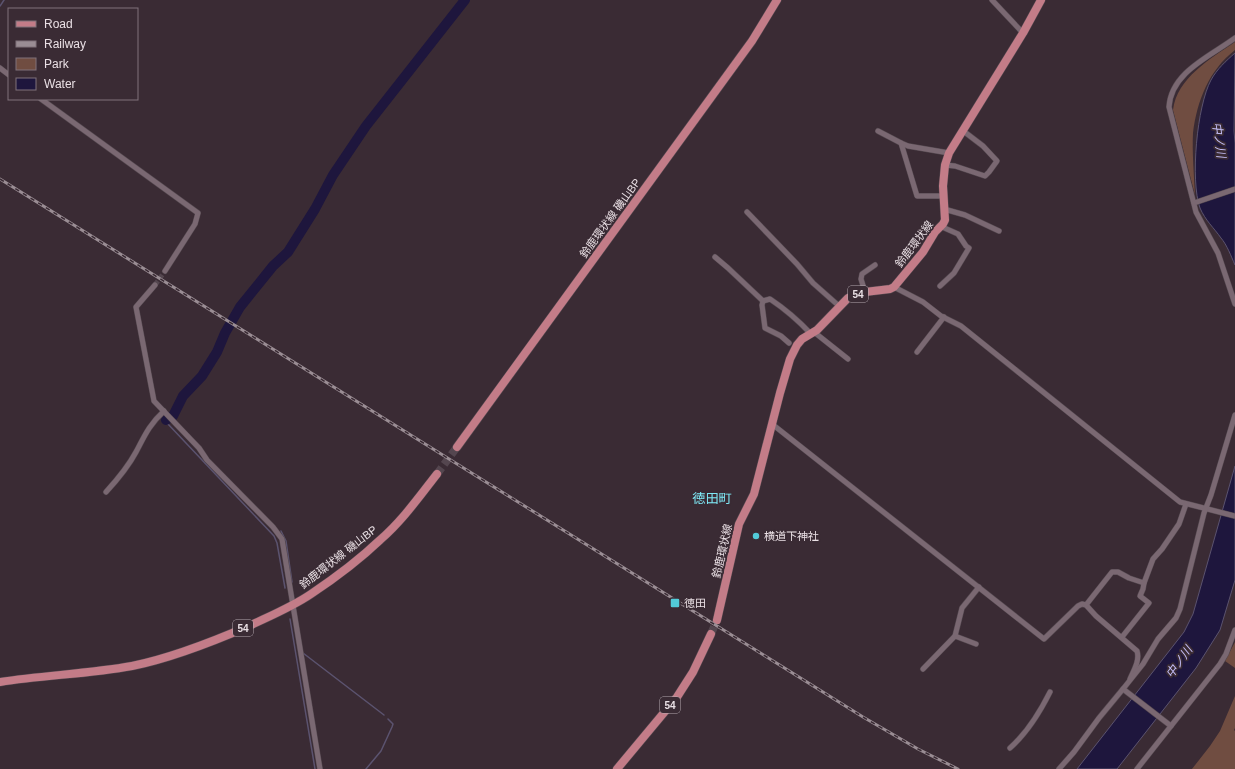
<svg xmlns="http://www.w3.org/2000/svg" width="1235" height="769" viewBox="0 0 1235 769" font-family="Helvetica,'Noto Sans JP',sans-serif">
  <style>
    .green { fill: #704d41 }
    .water { fill: #1e163d; stroke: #5b536f }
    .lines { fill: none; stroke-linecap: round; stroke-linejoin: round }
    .stream { stroke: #5b536f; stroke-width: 1.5 }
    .river { stroke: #1e163d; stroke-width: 10 }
    .minor-tunnel { stroke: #54464f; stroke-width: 5; stroke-dasharray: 5 2.5; stroke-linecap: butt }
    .primary-tunnel { stroke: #54464f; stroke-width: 8; stroke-dasharray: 8 4; stroke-linecap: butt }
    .minor-casing { stroke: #554950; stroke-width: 6 }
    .primary-casing { stroke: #554950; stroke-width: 9 }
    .minor { stroke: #7a6872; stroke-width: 5 }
    .primary { stroke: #c37c88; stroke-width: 8 }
    .rail-casing { stroke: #9a8d94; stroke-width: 3 }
    .rail { stroke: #3a2b34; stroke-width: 1.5; stroke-dasharray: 4.5; stroke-linecap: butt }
    .poi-dot { fill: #52cbd9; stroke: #3a2b34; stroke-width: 1.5 }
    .labels { text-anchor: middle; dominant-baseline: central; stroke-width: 3.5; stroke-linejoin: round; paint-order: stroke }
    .shield { fill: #3a2b34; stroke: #b5aab0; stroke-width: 1 }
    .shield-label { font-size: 10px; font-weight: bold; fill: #eae0e5 }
    .street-label { font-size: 11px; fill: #eae0e5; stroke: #3a2b34 }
    .poi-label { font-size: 11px; fill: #eae0e5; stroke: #3a2b34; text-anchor: start }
    .water-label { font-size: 12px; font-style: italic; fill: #c5bff9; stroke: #3a2b34 }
    .quarter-label { font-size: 13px; fill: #7ee8f5; stroke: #3a2b34 }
  </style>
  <rect width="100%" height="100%" fill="#3a2b34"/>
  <g class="green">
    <path d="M1235 42V50C1209 70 1197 101 1193 133 1192 151 1194 175 1195 195L1173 110C1177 78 1210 59 1235 42Z"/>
    <polygon points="1235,642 1235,668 1225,661"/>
    <polygon points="1235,696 1235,728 1234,730 1235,731 1235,769 1192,769 1210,746 1220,731"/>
  </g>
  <g class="water">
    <path d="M1235 53 1234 131 1235 143V265C1231 256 1227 245 1221 238 1214 228 1205 220 1200 208 1190 180 1197 106 1211 80 1217 69 1226 61 1235 53Z"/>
    <polygon points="1235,466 1235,580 1220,630 1196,668 1117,769 1077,769 1184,632 1193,614"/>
  </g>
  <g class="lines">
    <g class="stream">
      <polyline points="0,6 4,0"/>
      <polyline points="166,420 167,423 274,536 277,543 285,588"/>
      <polyline points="281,531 286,541 292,582"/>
      <polyline points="290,619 315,769"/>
      <polyline points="303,653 384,715"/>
      <polyline points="366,769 381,751 392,727 393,724 388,719"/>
    </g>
    <polyline class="river" points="166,420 173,416 183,396 202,376 217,352 225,333 240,307 273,266 288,252 315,209 333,175 366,126 465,0"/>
    <polyline class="minor-tunnel" points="155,285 165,271"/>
    <g class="primary-tunnel">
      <polyline points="437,474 457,447"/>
      <polyline points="711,634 717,620"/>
    </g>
    <defs>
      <g id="minor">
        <polyline points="992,0 1023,33"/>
        <path d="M1235 38C1211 56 1171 72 1169 107L1196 212 1218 253 1235 304"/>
        <polyline points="0,68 9,75"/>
        <polyline points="41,99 198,213 195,224 165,271"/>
        <polyline points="878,131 901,143 917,196 944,196"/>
        <polyline points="901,143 908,146 949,153"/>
        <polyline points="945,165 955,166 985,176 989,172 997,161 983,146 962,130"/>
        <polyline points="1194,203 1235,189"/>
        <polyline points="944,209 965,215 999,231"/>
        <polyline points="747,212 797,264 813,283 839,306"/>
        <path d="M715 257 728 268 763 301 770 299C785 309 798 320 811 334"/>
        <polyline points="155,285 136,307 154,401 199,448 207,460 273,527 282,539 320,769"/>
        <polyline points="940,286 954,273 969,248 966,246 958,234 940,226"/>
        <polyline points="894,287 923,302 941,316 961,326 1180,502 1235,516"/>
        <polyline points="865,292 861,279 862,274 875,265"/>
        <polyline points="763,301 762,305 765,328 781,336 789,343"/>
        <polyline points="814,332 848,359"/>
        <polyline points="917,352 944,317"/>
        <path d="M772 424 1044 639 1078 606 1082 604 1086 605 1096 616 1137 651C1140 660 1134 670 1130 679"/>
        <path d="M106 492C117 480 128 467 136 452 145 435 149 425 164 411"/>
        <polyline points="1086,605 1112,572 1118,572 1129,578 1144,583 1153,559 1162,549 1179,524 1186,504"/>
        <polyline points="955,636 976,644"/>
        <polyline points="1122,637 1149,603 1140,596 1143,589 1144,583"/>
        <polyline points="923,669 955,636 962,608 979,587"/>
        <polyline points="1171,726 1123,689 1143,664 1158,639 1176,618 1180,609 1204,513 1211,495 1235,415"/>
        <path d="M1010 748C1027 733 1040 712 1050 692"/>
        <polyline points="1059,769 1074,752 1099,718 1123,689"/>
        <polyline points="1137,769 1220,664 1226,654 1235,630"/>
      </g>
      <g id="primary">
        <polyline points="457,447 752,41 777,0"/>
        <polyline points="717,620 739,524 754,494 780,393 790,359 797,345 802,339 817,330 848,298 865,292 890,289 894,287 923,252 935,232 943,224 945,220 943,186 945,165 949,153 1023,33 1041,0"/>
        <path d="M0 682C44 675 88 674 132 666 172 658 212 642 249 626 270 616 292 607 311 594 335 578 359 560 380 540 402 521 419 497 437 474"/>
        <polyline points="617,769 677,697 693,672 711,634"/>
      </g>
    </defs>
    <use href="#minor" class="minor-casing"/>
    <use href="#primary" class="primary-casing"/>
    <use href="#minor" class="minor"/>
    <use href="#primary" class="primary"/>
    <defs>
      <polyline id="rail" points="0,179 863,717 918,749 958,769"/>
    </defs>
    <use href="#rail" class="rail-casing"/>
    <use href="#rail" class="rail"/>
  </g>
  <g class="poi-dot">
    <circle cx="756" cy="536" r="4"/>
    <rect x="670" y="598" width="10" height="10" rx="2"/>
  </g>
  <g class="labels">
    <g class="shield">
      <rect x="848" y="286" width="20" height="16" rx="3"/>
      <rect x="233" y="620" width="20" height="16" rx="3"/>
      <rect x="660" y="697" width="20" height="16" rx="3"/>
    </g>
    <g class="shield-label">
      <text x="858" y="294">54</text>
      <text x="243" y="628">54</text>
      <text x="670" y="705">54</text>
    </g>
    <g class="street-label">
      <text transform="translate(610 218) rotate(-54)">鈴鹿環状線 磯山BP</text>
      <text transform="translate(914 244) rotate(-53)">鈴鹿環状線</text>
      <text transform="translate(722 551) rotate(-77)">鈴鹿環状線</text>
      <text transform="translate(338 557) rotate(-38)">鈴鹿環状線 磯山BP</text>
    </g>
    <g class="poi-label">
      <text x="764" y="536">横道下神社</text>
      <text x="684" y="603">徳田</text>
    </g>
    <g class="water-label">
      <text transform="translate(1219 140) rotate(82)">中ノ川</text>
      <text transform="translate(1179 662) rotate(-54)">中ノ川</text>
    </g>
    <g class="quarter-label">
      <text x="712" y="498">徳田町</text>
    </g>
  </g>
  <rect x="8" y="8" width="130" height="92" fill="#3a2b34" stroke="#80737b"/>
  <rect x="16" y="21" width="20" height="6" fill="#c37c88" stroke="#80737b"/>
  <text x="44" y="28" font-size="12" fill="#eae0e5">Road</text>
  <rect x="16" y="41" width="20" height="6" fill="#9a8d94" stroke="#80737b"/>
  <text x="44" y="48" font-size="12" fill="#eae0e5">Railway</text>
  <rect x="16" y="58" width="20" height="12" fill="#704d41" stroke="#80737b"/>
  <text x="44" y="68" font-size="12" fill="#eae0e5">Park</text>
  <rect x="16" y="78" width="20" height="12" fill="#1e163d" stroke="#80737b"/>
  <text x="44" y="88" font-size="12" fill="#eae0e5">Water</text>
</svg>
